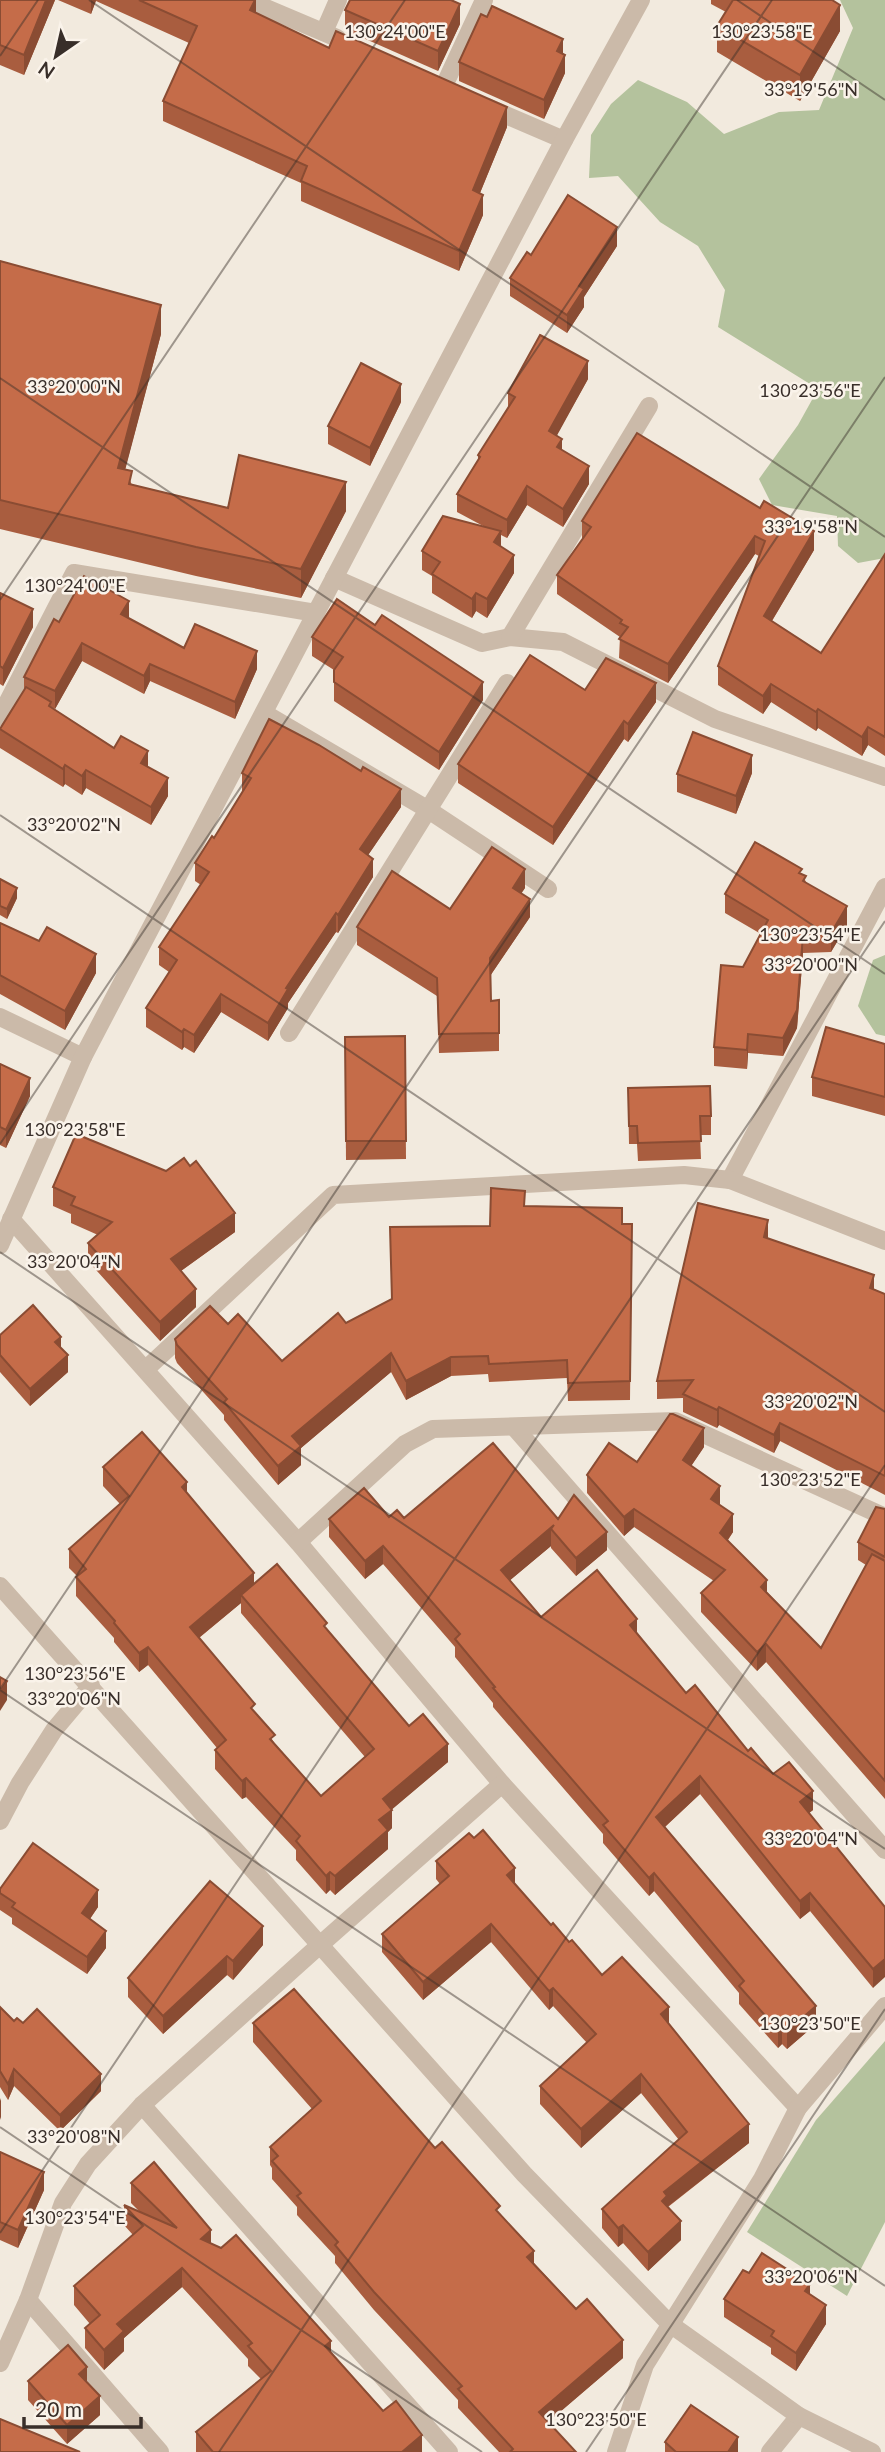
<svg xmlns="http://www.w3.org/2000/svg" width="885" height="2452" viewBox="0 0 885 2452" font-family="Lato,sans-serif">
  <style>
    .green { fill: #b4c29d }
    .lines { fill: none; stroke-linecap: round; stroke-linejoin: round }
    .service { stroke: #cbbaa9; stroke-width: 18 }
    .minor { stroke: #cbbaa9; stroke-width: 18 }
    .tertiary { stroke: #cbbaa9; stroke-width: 18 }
    .wall { fill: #a95d3f; fill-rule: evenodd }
    .shaded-wall { fill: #8a4c33 }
    .building { fill: #c56c49; stroke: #8a4c33; stroke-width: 2 }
    .ticks { fill: none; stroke: #382e29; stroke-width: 2; stroke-opacity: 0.45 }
    .ticks-label { font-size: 18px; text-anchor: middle; fill: #382e29; stroke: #faf3ea; stroke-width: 5; stroke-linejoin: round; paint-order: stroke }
  </style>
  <rect width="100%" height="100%" fill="#f2eade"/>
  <g class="green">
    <polygon points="840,0 885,0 885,558 858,563 838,546 837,516 772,505 759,479 798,425 818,389 718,327 725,290 698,246 660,222 618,176 589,178 591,135 611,104 638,80 687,102 724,134 779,112 819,110 853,28"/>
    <polygon points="885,955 885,1036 876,1034 858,1006 873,960"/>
    <polygon points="885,2041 885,2222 847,2296 747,2232 816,2120"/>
  </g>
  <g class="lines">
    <g class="service">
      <polyline points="247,0 337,38"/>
      <polyline points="487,107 564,140"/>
    </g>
    <g class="minor">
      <polyline points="324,32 338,0"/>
      <polyline points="443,88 484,0"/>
      <polyline points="334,578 482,643 510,637 563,642 715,719 885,777"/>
      <polyline points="510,637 649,406"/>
      <polyline points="264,713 427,809 548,889"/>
      <polyline points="0,717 74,573 316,613"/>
      <polyline points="0,1017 83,1057"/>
      <polyline points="289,1033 507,683"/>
      <polyline points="730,1180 885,887"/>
      <polyline points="11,1219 298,1542 502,1784 798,2108"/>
      <polyline points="146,1369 333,1195 684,1175 730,1180 885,1241"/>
      <polyline points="514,1427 885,1850"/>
      <polyline points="298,1542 405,1444 433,1429 675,1421 885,1517"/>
      <polyline points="0,1821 20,1783 54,1730 91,1686"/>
      <polyline points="142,2105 449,2452"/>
      <polyline points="28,2300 160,2452"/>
      <polyline points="0,2363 28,2300 63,2203 88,2164 142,2105 321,1944 502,1784"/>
      <polyline points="616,2452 645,2365 762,2179 798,2108 885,2006"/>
      <polyline points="770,2452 799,2416"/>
    </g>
    <g class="tertiary">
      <polyline points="0,1245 83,1057 564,140 641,0"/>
      <polyline points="0,1586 524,2174 670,2324 799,2416 872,2452"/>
    </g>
  </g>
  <g class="wall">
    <polygon points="0,0 55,0 24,75 0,65"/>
    <polygon points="58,0 256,0 256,13 329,48 507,127 480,193 483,215 459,271 301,201 301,183 163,121 163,101 189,43 96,1 91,14"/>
    <polygon points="711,0 832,0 840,31 800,101 717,52 717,26 726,12 711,4"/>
    <polygon points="345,10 460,24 438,71 345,30"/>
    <polygon points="563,54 565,73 544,119 459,81 459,62"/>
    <polygon points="617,246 584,297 584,307 567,333 510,296 510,278 531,255"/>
    <polygon points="0,261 161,334 125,469 132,485 228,508 346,511 301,598 196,576 0,529"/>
    <polygon points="588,379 556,436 562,450 589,484 563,527 527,505 507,538 501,535 501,546 514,573 487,618 476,611 472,618 432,593 432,576 422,570 422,551 485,527 457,512 457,494 478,461 478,455 508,408 508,393"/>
    <polygon points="401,402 370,466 328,444 328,426"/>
    <polygon points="637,433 814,550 772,621 821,653 885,554 885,756 868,745 862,756 818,728 816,731 771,702 763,714 718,685 718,666 759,556 755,554 668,683 619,658 620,637 557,594 557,575 582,540 582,521"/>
    <polygon points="0,593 33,627 3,686 0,684"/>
    <polygon points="128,618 184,648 257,669 235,719 150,681 144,694 82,661 55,709 51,707 114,748 148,767 168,796 151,825 86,788 82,795 65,784 63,787 0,748 0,728 24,690 24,677 59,622"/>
    <polygon points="375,625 483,700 439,770 334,701 334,670 312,656 312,637"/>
    <polygon points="585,690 656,702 628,742 624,739 553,845 458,783 458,764"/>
    <polygon points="242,773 401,807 368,855 373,877 338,933 336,932 288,1003 288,1008 268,1041 221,1012 194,1053 184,1047 182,1050 146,1027 146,1008 169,972 159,965 159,947 201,885 195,881 195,863 214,838 242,792"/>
    <polygon points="752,773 736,814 677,792 677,774"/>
    <polygon points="802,874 806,882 847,925 831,952 803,953 797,1028 783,1056 748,1053 747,1069 714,1066 714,1047 743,967 761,934 725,913 725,894"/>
    <polygon points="0,879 17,898 7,919 0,915"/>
    <polygon points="525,888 521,893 530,917 490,976 491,1001 499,1000 499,1051 439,1053 437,996 357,945 357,927 450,909"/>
    <polygon points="0,923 96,973 65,1030 0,994"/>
    <polygon points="405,1036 406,1159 346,1160 345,1037"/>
    <polygon points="885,1044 885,1116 812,1096 812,1077"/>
    <polygon points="0,1064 30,1096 6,1148 0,1145"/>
    <polygon points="628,1088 711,1116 711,1135 700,1135 701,1159 638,1161 637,1144 629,1144"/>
    <polygon points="53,1187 235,1232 181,1271 196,1307 160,1341 88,1261 88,1243 98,1235 71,1223 71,1214 53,1206"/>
    <polygon points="525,1206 622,1224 632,1224 630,1400 568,1401 567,1378 489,1382 488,1374 451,1376 406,1400 391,1372 301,1448 301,1465 278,1485 224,1420 224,1415 177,1363 175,1358 175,1339 228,1324 282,1361 346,1323 392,1299 390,1227 490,1226"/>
    <polygon points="767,1239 885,1294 885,1495 780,1441 774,1453 719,1425 717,1428 683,1412 683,1398 657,1399 657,1381"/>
    <polygon points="0,1335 61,1348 68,1372 30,1406 0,1372"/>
    <polygon points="704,1447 691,1466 720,1505 733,1532 728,1540 767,1592 821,1648 866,1565 858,1560 858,1542 885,1509 885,1799 766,1662 757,1671 701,1612 701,1593 714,1581 634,1527 624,1536 587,1493 587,1475"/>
    <path d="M103 1467 187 1493 254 1584 327 1630 409 1726 448 1762 392 1809V1828L388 1832V1849L335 1895 330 1890 326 1894 296 1860V1850L246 1797 242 1799 215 1769V1750L217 1748 148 1665 139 1672 114 1642V1638L76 1596V1577L77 1576 69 1568V1549L120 1504 103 1486ZM241 1603V1613L365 1757 321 1796 275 1744 255 1713 199 1638Z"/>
    <polygon points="389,1517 558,1519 607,1550 576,1576 551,1548 551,1546 510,1580 541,1617 637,1634 686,1693 773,1774 813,1810 809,1813 885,1907 873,1988 810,1911 800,1919 700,1794 665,1827 816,2024 787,2049 782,2044 778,2048 739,2004 739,1993 654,1891 649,1896 603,1843 603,1834 493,1707 493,1703 455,1657 455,1647 383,1564 365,1579 329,1537 329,1519"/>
    <polygon points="436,1861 515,1885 551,1925 602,1975 669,2024 749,2143 668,2207 681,2240 648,2271 623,2243 618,2247 602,2228 602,2209 679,2140 641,2093 581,2148 540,2104 540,2086 587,2043 553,2006 549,2010 491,1942 423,2000 382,1952 382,1934 440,1884 436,1879"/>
    <polygon points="0,1889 98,1907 90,1919 106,1948 87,1974 12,1924 12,1918 0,1910"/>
    <polygon points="263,1945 233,1980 227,1975 163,2034 128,1997 128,1978"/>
    <polygon points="0,2007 14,2021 101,2091 60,2131 14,2086 8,2100 0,2087"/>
    <polygon points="253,2023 435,2148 500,2215 534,2263 623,2358 548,2422 576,2452 499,2452 458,2408 458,2400 374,2310 335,2263 335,2256 297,2215 297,2207 272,2179 272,2168 270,2165 270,2147 312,2109 253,2042"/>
    <polygon points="0,2152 44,2190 18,2248 0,2240"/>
    <polygon points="131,2183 211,2244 331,2353 422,2452 196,2452 196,2432 261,2379 248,2366 248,2359 182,2287 124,2338 124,2351 104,2370 85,2348 85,2328 90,2324 74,2305 74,2286 133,2235 124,2225 124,2205 141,2213 131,2203"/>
    <polygon points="749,2273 810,2294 826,2324 796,2371 771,2354 771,2348 724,2317 724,2299"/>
    <polygon points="28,2381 87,2382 100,2415 67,2444 28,2400"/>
    <polygon points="665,2442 738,2452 665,2452"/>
  </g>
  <g class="shaded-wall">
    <polygon points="46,0 55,0 24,75 24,55"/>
    <polygon points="91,0 96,0 91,14"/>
    <polygon points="255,0 256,0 256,16 250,10"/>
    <polygon points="460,4 460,24 438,71 438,51"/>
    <polygon points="840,5 840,31 800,101 800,75"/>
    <polygon points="563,39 563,58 557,51"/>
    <polygon points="565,55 565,73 544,119 544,100"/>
    <polygon points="507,107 507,127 473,210 473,190"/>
    <polygon points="483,195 483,215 459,271 459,251"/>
    <polygon points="617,227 617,246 584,297 584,307 567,333 567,315 579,286"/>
    <polygon points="161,305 161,334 118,497 118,468"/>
    <polygon points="588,361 588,379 549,450 549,431"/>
    <polygon points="401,384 401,402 370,466 370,448"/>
    <polygon points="562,439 562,458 557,447"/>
    <polygon points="589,466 589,484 563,527 563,509"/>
    <polygon points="346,482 346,511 301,598 301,569"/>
    <polygon points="527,486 527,505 507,538 507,520"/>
    <polygon points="501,531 501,549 494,542"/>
    <polygon points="814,531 814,550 764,634 764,616"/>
    <polygon points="755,536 755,554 668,683 668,664"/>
    <polygon points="514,555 514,573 487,618 487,599"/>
    <polygon points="476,593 476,611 472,618 472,599"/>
    <polygon points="129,601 129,618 121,614"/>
    <polygon points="33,609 33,627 3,686 3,668"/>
    <polygon points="82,643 82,661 55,709 55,691"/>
    <polygon points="257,651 257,669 235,719 235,702"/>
    <polygon points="150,664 150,681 144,694 144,676"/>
    <polygon points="483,682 483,700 439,770 439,752"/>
    <polygon points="656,683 656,702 628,742 628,724"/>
    <polygon points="771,684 771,702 763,714 763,696"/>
    <polygon points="818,709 818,728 816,731 816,712"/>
    <polygon points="624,721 624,739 553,845 553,827"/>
    <polygon points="868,727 868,745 862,756 862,737"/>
    <polygon points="148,751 148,770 141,763"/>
    <polygon points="752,755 752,773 736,814 736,796"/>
    <polygon points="65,765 65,784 63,787 63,769"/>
    <polygon points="86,770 86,788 82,795 82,776"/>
    <polygon points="168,778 168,796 151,825 151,807"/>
    <polygon points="401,789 401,807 360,867 360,849"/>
    <polygon points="373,859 373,877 338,933 338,915"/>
    <polygon points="525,869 525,888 513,906 513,888"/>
    <polygon points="17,888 17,898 7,919 7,909"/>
    <polygon points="530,899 530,917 490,976 490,958"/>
    <polygon points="847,906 847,925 831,952 831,933"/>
    <polygon points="336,913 336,932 288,1003 288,1008 268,1041 268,1023 286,988"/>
    <polygon points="803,935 803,953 797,1028 783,1056 783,1038"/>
    <polygon points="96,954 96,973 65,1030 65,1011"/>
    <polygon points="221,994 221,1012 194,1053 194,1035"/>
    <polygon points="184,1029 184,1047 182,1050 182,1032"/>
    <polygon points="748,1034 748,1053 747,1069 747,1050"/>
    <polygon points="30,1078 30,1096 6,1148 6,1130"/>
    <polygon points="235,1213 235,1232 171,1278 171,1259"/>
    <polygon points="768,1220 768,1238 764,1237"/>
    <polygon points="874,1275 874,1294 870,1288"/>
    <polygon points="196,1289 196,1307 160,1341 160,1322"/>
    <polygon points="61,1337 61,1353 55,1342"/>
    <polygon points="391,1353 391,1372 301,1448 301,1465 278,1485 278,1466 292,1436"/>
    <polygon points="68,1355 68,1372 30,1406 30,1389"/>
    <polygon points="451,1357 451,1376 406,1400 406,1381"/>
    <polygon points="719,1407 719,1425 717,1428 717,1410"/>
    <polygon points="780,1423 780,1441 774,1453 774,1435"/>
    <polygon points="704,1428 704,1447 683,1478 683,1460"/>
    <polygon points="187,1482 187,1501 182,1487"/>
    <polygon points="720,1486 720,1505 711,1499"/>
    <polygon points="634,1509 634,1527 624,1536 624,1517"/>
    <polygon points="733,1514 733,1532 720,1551 720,1533"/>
    <polygon points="554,1525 551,1529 551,1546 501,1588 501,1570"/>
    <polygon points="607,1532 607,1550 576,1576 576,1558"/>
    <polygon points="383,1546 383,1564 365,1579 365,1561"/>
    <polygon points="254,1573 254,1592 241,1595 241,1603 190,1645 190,1627"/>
    <polygon points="767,1580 767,1598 761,1587"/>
    <polygon points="637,1619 637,1637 630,1625"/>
    <polygon points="766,1644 766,1662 757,1671 757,1652"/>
    <polygon points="148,1647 148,1665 139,1672 139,1653"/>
    <polygon points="7,1681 7,1700 0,1711 0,1692"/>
    <polygon points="448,1744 448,1762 383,1817 383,1799"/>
    <polygon points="700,1776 700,1794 656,1835 656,1817"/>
    <polygon points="246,1778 246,1797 242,1799 242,1781"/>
    <polygon points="813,1791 813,1810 800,1820 800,1802"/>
    <polygon points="392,1810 392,1828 388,1832 388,1849 335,1895 335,1876 379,1820"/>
    <polygon points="515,1868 515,1887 507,1875"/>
    <polygon points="330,1872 330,1890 326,1894 326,1876"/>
    <polygon points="654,1873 654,1891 649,1896 649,1878"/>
    <polygon points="98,1890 98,1907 82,1930 82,1913"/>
    <polygon points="810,1893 810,1911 800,1919 800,1901"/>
    <polygon points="491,1924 491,1942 423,2000 423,1982"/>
    <polygon points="263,1926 263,1945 233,1980 233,1961"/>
    <polygon points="106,1931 106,1948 87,1974 87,1957"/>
    <polygon points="227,1956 227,1975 163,2034 163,2016"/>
    <polygon points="885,1959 885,1977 873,1988 873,1969"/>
    <polygon points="553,1988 553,2006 549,2010 549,1991"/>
    <polygon points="816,2006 816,2024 787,2049 787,2031"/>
    <polygon points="669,2007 669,2026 661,2014"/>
    <polygon points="782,2026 782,2044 778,2048 778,2030"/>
    <polygon points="14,2069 14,2086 8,2100 8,2084"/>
    <polygon points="101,2074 101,2091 60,2131 60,2115"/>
    <polygon points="641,2074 641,2093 581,2148 581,2129"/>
    <polygon points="1,2098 1,2117 0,2120 0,2101"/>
    <polygon points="749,2124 749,2143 667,2207 662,2201 664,2192"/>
    <polygon points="44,2172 44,2190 18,2248 18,2230"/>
    <polygon points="681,2221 681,2240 648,2271 648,2252"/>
    <polygon points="623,2225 623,2243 618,2247 618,2228"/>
    <polygon points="211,2230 211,2250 201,2239"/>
    <polygon points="534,2251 534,2270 527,2257"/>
    <polygon points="182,2268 182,2287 124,2338 124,2351 104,2370 104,2350 117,2324"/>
    <polygon points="810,2284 810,2303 805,2291"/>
    <polygon points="826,2305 826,2324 796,2371 796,2353"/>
    <polygon points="623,2340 623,2358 539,2430 539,2412"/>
    <polygon points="331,2341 331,2361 325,2346"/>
    <polygon points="87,2367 87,2385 79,2374"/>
    <polygon points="100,2396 100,2415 67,2444 67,2425"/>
    <polygon points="422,2435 422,2452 402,2452"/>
    <polygon points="738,2437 738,2452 728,2452"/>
  </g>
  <g class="building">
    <polygon points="0,0 46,0 24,55 0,45"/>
    <polygon points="139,0 255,0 250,10 329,48 336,31 507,107 473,190 483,195 459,251 301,181 307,166 163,101 197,26"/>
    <polygon points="350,0 451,0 460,4 438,51 345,10"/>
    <polygon points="733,0 832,0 840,5 800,75 717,26"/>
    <polygon points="492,6 563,39 557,51 565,55 544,100 459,62 481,14 487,17"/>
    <polygon points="568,195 617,227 579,286 584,289 567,315 510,278 527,252 531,255"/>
    <polygon points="0,261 161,305 118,468 132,471 129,484 228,508 239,455 346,482 301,569 196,547 0,500"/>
    <polygon points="540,335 588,361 549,431 562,439 557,447 589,466 563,509 527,486 507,520 457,494 480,457 478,455 515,397 508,393"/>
    <polygon points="361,363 401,384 370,448 328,426"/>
    <polygon points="637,433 760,508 764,501 814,531 764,616 821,653 885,554 885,737 868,727 862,737 818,709 816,712 771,684 763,696 718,666 765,541 755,536 668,664 619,639 628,627 620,623 622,620 557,575 591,527 582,521"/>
    <polygon points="443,516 501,531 494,542 514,555 487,599 476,593 472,599 432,574 440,562 422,551"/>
    <polygon points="84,576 129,601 121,614 184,648 195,624 257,651 235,702 150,664 144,676 82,643 55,691 24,677 54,619 59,622"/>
    <polygon points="0,593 33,609 3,668 0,666"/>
    <polygon points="337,599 375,625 382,615 483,682 439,752 334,682 334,670 343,657 312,637"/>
    <polygon points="530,655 585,690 606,658 656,683 628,724 624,721 553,827 458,764"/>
    <polygon points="26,687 51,702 49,706 114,748 121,736 148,751 141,763 168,778 151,807 86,770 82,776 65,765 63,769 0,729"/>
    <polygon points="269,719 319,745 361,771 363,767 401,789 360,849 373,859 338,915 336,913 286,988 288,989 268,1023 221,994 194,1035 184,1029 182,1032 146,1008 177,960 159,947 209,872 195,863 212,836 214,838 251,778 242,773"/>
    <polygon points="693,732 752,755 736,796 677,774"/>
    <polygon points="755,842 802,869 799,873 806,876 803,881 847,906 831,933 803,935 797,1010 783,1038 748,1034 747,1050 714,1047 721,965 743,967 768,920 725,894"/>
    <polygon points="492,847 525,869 513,888 530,899 490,958 491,1001 499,1000 499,1033 439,1034 437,978 357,927 392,871 450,909"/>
    <polygon points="0,879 17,888 7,909 0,906"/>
    <polygon points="0,923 39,941 47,927 96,954 65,1011 0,975"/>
    <polygon points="826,1027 885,1044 885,1097 812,1077"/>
    <polygon points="405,1036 406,1141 346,1141 345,1037"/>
    <polygon points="0,1064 30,1078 6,1130 0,1127"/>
    <polygon points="710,1086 711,1116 700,1116 701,1141 638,1143 637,1126 629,1126 628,1088"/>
    <polygon points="76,1134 166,1171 184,1158 190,1166 196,1161 235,1213 171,1259 196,1289 160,1322 88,1243 112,1222 71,1205 75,1197 53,1187"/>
    <polygon points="491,1188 525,1191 524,1206 622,1208 622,1224 632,1224 630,1381 568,1383 567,1360 489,1364 488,1356 451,1357 406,1381 391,1353 292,1436 301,1446 278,1466 224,1402 227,1399 177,1345 175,1339 210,1306 228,1324 238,1314 282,1361 338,1313 346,1323 392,1299 390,1227 490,1226"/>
    <polygon points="698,1203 768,1220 764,1237 874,1275 870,1288 885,1294 885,1476 780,1423 774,1435 719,1407 717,1410 683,1394 693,1380 657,1381"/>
    <polygon points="33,1305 61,1337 55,1342 68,1355 30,1389 0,1355 0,1335"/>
    <polygon points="670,1414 673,1414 704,1428 683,1460 720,1486 711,1499 733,1514 720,1533 767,1580 761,1587 821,1648 872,1554 885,1561 885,1781 766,1644 757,1652 701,1593 725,1570 634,1509 624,1517 587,1475 609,1443 637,1462"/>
    <polygon points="142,1432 187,1482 182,1487 254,1573 190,1627 255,1704 251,1708 275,1735 270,1739 321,1796 374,1749 241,1595 277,1564 327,1623 324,1626 409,1726 423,1714 448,1744 383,1799 392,1810 379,1820 388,1830 335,1876 330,1872 326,1876 296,1841 300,1836 246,1778 242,1781 215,1750 226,1740 148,1647 139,1653 114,1623 115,1621 76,1577 86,1569 69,1549 129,1496 103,1467"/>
    <polygon points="493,1443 558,1519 574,1495 607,1532 576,1558 551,1529 554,1525 501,1570 541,1617 597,1570 637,1619 630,1625 686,1693 695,1685 748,1751 751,1748 773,1774 789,1762 813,1791 800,1802 885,1907 885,1959 873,1969 810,1893 800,1901 700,1776 656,1817 816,2006 787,2031 782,2026 778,2030 739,1986 744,1981 654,1873 649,1878 603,1825 608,1821 493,1688 495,1687 455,1639 460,1634 383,1546 365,1561 329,1519 364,1488 389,1517 397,1510 404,1518"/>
    <polygon points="876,1507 885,1509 885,1557 858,1542"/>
    <polygon points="0,1677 7,1681 0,1692"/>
    <polygon points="483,1830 515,1868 507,1875 551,1925 553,1923 569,1942 572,1940 602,1975 622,1957 669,2007 661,2014 749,2124 664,2192 667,2196 662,2201 681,2221 648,2252 623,2225 618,2228 602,2209 687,2132 641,2074 581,2129 540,2086 596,2034 553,1988 549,1991 491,1924 423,1982 382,1934 449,1876 436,1861 469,1833 474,1838"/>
    <polygon points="33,1843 98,1890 82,1913 106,1931 87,1957 12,1907 15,1903 0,1893 0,1889"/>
    <polygon points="210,1881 263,1926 233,1961 227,1956 163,2016 128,1978"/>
    <polygon points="294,1989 435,2148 442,2142 500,2206 496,2210 534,2251 527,2257 576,2309 587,2299 623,2340 539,2412 576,2452 510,2452 513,2449 458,2389 462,2386 374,2292 335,2245 338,2242 297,2196 301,2193 272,2161 278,2156 270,2147 321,2101 253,2023"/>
    <polygon points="0,2007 14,2021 17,2018 23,2023 37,2009 101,2074 60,2115 14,2069 8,2084 0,2071"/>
    <polygon points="0,2152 44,2172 18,2230 0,2222"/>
    <polygon points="154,2162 211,2230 201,2239 221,2248 236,2235 331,2341 325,2346 383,2411 396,2401 422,2435 402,2452 213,2452 196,2432 271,2371 248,2346 252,2343 182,2268 117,2324 124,2331 104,2350 85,2328 100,2315 74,2286 143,2226 124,2205 177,2228 131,2183"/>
    <polygon points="762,2253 810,2284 805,2291 826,2305 796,2353 771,2336 774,2331 724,2299 743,2270 749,2273"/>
    <polygon points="68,2345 87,2367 79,2374 100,2396 67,2425 28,2381"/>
    <polygon points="691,2405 738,2437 728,2452 676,2452 665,2442"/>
    <polygon points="0,2419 80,2452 0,2452"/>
  </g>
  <path class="ticks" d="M89 0 885 537M737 0 885 100M0 56 38 0M0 378 885 974M0 600 405 0M0 815 885 1412M0 1144 772 0M0 1252 885 1849M0 1689 885 377M0 1690 885 2286M0 2127 482 2452M0 2233 885 921M219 2452 885 1465M586 2452 885 2009"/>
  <g class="ticks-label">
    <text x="395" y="38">130°24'00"E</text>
    <text x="762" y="38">130°23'58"E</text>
    <text x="811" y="96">33°19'56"N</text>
    <text x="74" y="393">33°20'00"N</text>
    <text x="810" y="397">130°23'56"E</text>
    <text x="811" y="533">33°19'58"N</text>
    <text x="75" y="592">130°24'00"E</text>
    <text x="74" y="831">33°20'02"N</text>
    <text x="810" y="941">130°23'54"E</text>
    <text x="811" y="971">33°20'00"N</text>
    <text x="75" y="1136">130°23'58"E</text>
    <text x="74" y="1268">33°20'04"N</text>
    <text x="811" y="1408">33°20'02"N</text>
    <text x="810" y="1486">130°23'52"E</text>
    <text x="75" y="1680">130°23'56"E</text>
    <text x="74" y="1705">33°20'06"N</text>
    <text x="811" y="1845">33°20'04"N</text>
    <text x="810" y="2030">130°23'50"E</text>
    <text x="74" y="2143">33°20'08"N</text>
    <text x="75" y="2224">130°23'54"E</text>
    <text x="811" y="2283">33°20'06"N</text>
    <text x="596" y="2426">130°23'50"E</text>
  </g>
  <g transform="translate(56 56) rotate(214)" stroke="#faf3ea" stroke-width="5" paint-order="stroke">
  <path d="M0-5L12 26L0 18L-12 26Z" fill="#382e29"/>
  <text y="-10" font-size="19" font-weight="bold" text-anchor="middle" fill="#382e29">N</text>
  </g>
  <path d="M24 2417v10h117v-10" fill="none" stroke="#382e29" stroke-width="3.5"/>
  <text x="35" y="2417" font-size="21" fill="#382e29" stroke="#faf3ea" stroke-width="5" paint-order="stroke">20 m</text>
</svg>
